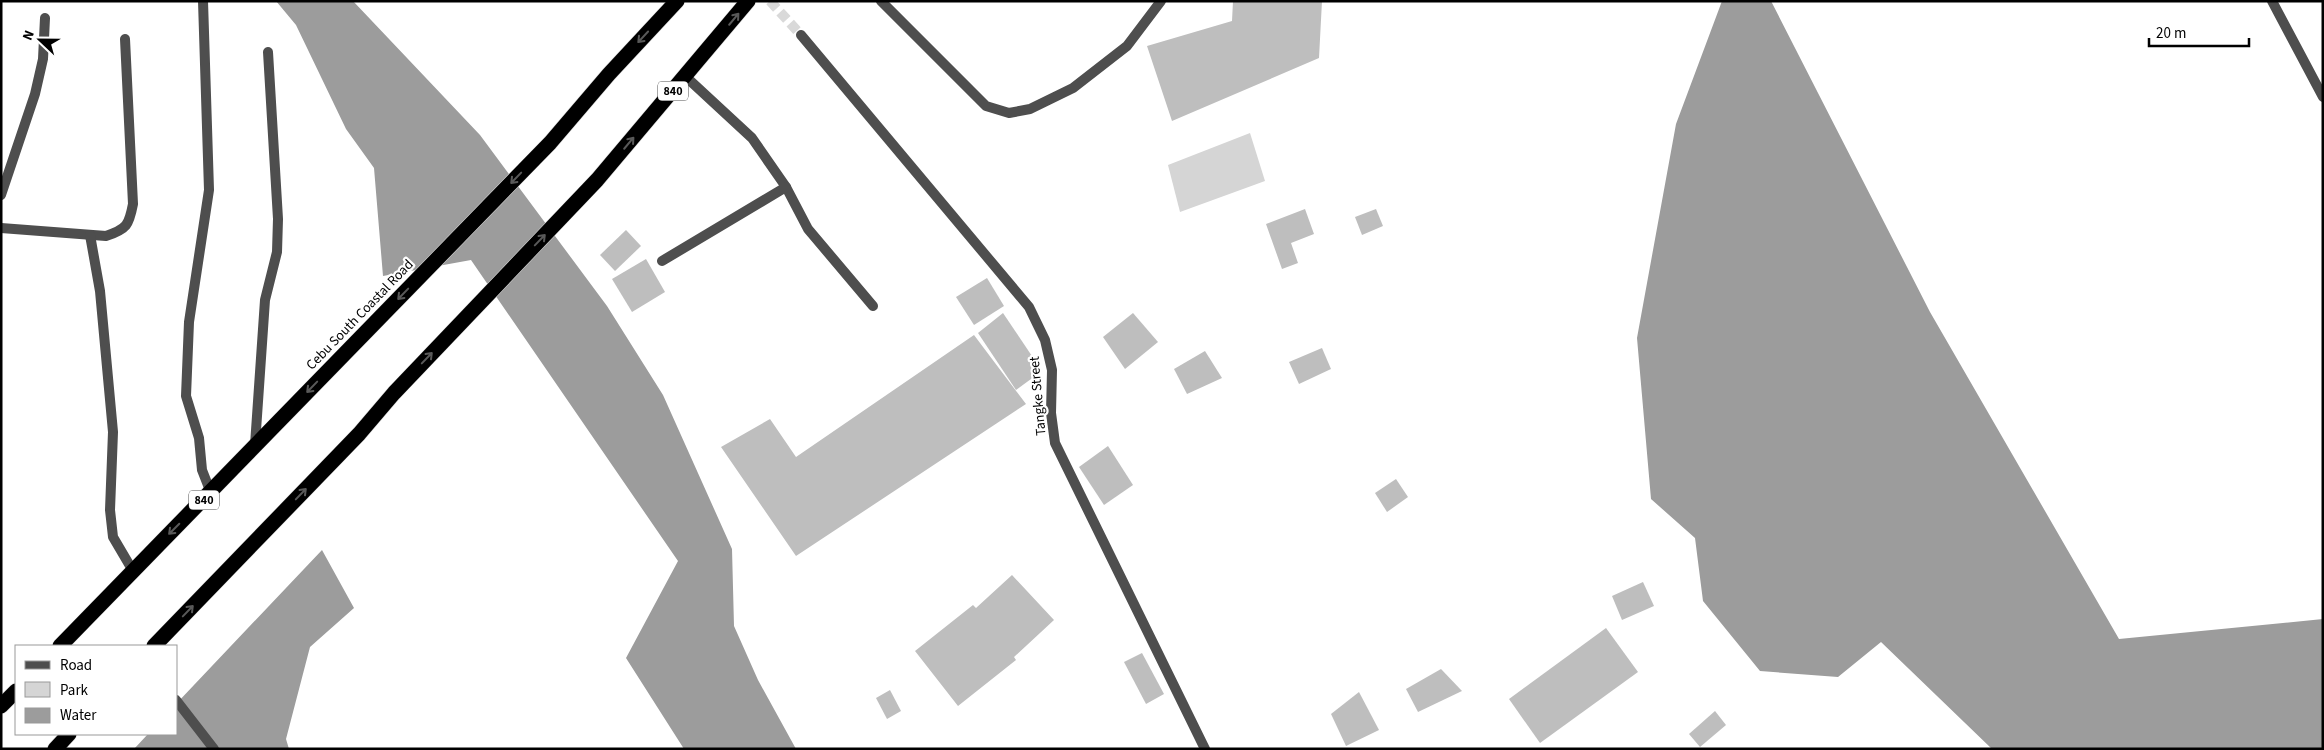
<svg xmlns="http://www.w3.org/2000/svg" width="2324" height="750" viewBox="0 0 2324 750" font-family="'Source Sans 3',sans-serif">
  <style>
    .green { fill: #d5d5d5 }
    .water { fill: #9c9c9c }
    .building { fill: #bebebe }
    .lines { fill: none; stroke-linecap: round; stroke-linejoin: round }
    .street-tunnel { stroke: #d9d9d9; stroke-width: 10; stroke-dasharray: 10 5; stroke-linecap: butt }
    .highway-casing { stroke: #dbdbdb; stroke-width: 16 }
    .lane { stroke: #4e4e4e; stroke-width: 10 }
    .street { stroke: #4e4e4e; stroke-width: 10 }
    .highway { stroke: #000; stroke-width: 15 }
    .oneway { stroke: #595959 }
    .labels { text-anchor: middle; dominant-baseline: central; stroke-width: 4.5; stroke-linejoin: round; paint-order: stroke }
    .shield { fill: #fff; stroke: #4c4c4c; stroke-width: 1 }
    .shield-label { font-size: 12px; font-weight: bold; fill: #000 }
    .street-label { font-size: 14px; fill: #000; stroke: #fff }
  </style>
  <rect width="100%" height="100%" fill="#fff"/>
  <polygon class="green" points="1250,133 1265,181 1180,212 1168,165"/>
  <g class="water">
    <polygon points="276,1 353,1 480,135 607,306 663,395 732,549 734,626 758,680 796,749 684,749 626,658 678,561 471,260 383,276 374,168 346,129 296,25"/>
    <polygon points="1722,1 1771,1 1930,312 2119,639 2323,619 2323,749 1992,749 1881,642 1838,677 1760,671 1703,601 1695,538 1651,499 1637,338 1676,124"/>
    <polygon points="322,550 354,608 310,647 286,739 289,749 134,749 148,734 176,734 176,704"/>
  </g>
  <g class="building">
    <polygon points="1233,1 1322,1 1319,58 1172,121 1147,46 1232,21"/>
    <polygon points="1305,209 1314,234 1291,243 1298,263 1282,269 1266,224"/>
    <polygon points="1376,209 1383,226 1362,235 1355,217"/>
    <polygon points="626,230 641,246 615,271 600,255"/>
    <polygon points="646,259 665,292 632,312 612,279"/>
    <polygon points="987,278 1004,306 974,325 956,297"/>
    <polygon points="1003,313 1042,371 1016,390 978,333"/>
    <polygon points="1133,313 1158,342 1125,369 1103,337"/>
    <polygon points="974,335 1026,404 796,556 721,447 770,419 796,457"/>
    <polygon points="1322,348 1331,369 1299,384 1289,362"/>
    <polygon points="1205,351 1222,378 1187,394 1174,369"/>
    <polygon points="1108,446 1133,485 1104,505 1079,467"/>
    <polygon points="1396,479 1408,497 1387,512 1375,493"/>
    <polygon points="1012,575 1054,620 1014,657 1016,660 958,706 915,651 973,605 976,608"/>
    <polygon points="1643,582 1654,606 1622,620 1612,596"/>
    <polygon points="1606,628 1638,672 1540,743 1509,699"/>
    <polygon points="1142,653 1164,694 1146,704 1124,662"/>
    <polygon points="1441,669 1462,691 1418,712 1406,689"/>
    <polygon points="890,690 901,711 887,719 876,698"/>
    <polygon points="1359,692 1379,730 1346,746 1331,714"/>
    <polygon points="1715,711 1726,725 1700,747 1689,734"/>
  </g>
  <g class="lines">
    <polyline class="street-tunnel" points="770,1 801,35"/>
    <defs>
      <g id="highway">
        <polyline points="60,646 550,143 609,74 677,1"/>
        <polyline points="154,646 359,434 394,393 597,180 748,1"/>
        <polyline points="1,706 16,691"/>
        <polyline points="55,749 69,734"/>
      </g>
    </defs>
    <use href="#highway" class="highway-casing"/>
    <g class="lane">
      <polyline points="203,1 209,190 189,322 186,396 199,438 202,470 211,493"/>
      <polyline points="881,1 986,106 1009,113 1030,109 1073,88 1127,46 1161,1"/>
      <polyline points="2272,1 2323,97"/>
      <polyline points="685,76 752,138 786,187 808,229 873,306"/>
      <polyline points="1,195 35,94 43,59 45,18"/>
      <path d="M1 228 106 236C127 229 129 225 133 204L125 39"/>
      <polyline points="90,235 100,291 113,432 110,510 113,537 133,571"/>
      <polyline points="662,261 786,187"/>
      <polyline points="255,445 265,300 277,252 278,219 268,52"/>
      <polyline points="176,700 214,749"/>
    </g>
    <polyline class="street" points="801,35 1029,307 1045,340 1052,370 1051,413 1055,443 1205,749"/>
    <use href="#highway" class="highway"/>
  </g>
  <defs><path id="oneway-shaft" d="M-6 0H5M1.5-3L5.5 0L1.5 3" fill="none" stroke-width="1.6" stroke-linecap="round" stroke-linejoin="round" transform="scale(1.25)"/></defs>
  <g class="oneway">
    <use href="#oneway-shaft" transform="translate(734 19) rotate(-50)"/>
    <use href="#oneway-shaft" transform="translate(643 37) rotate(133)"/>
    <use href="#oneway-shaft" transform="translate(629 143) rotate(-50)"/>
    <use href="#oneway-shaft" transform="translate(516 178) rotate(134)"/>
    <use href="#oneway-shaft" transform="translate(540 240) rotate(-46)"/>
    <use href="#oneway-shaft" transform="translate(403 294) rotate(134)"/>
    <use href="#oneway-shaft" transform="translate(427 358) rotate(-46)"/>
    <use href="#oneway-shaft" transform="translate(312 387) rotate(134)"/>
    <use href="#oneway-shaft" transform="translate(301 494) rotate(-46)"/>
    <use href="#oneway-shaft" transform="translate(174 529) rotate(135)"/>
    <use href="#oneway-shaft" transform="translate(188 611) rotate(-46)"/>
  </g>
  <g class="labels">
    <g class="shield">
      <rect x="658" y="81.5" width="30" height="19" rx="4"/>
      <rect x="189" y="490.5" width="30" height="19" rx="4"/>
    </g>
    <g class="shield-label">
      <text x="673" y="91">840</text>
      <text x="204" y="500">840</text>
    </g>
    <g class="street-label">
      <text transform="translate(360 315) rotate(-46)">Cebu South Coastal Road</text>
      <text transform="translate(1038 396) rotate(-95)">Tangke Street</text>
    </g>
  </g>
  <rect width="2324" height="750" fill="none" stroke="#000000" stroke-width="5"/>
  <rect x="15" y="645" width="162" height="90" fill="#ffffff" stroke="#999999"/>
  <rect x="25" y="661" width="25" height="8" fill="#4e4e4e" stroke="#999999"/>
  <text x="60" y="670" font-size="15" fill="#000000">Road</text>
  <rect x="25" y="682" width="25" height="15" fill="#d5d5d5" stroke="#999999"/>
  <text x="60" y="695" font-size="15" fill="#000000">Park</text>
  <rect x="25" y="708" width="25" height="15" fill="#9c9c9c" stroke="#999999"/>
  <text x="60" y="720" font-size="15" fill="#000000">Water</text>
  <g transform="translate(40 40) rotate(292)" stroke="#ffffff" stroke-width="4" paint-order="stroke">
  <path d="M0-4L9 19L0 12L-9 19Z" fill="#000000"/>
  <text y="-8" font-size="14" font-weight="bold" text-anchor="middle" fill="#000000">N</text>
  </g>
  <path d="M2149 38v8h100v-8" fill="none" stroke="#000000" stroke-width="2.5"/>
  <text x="2156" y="38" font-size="15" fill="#000000" stroke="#ffffff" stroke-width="4" paint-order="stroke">20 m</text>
</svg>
